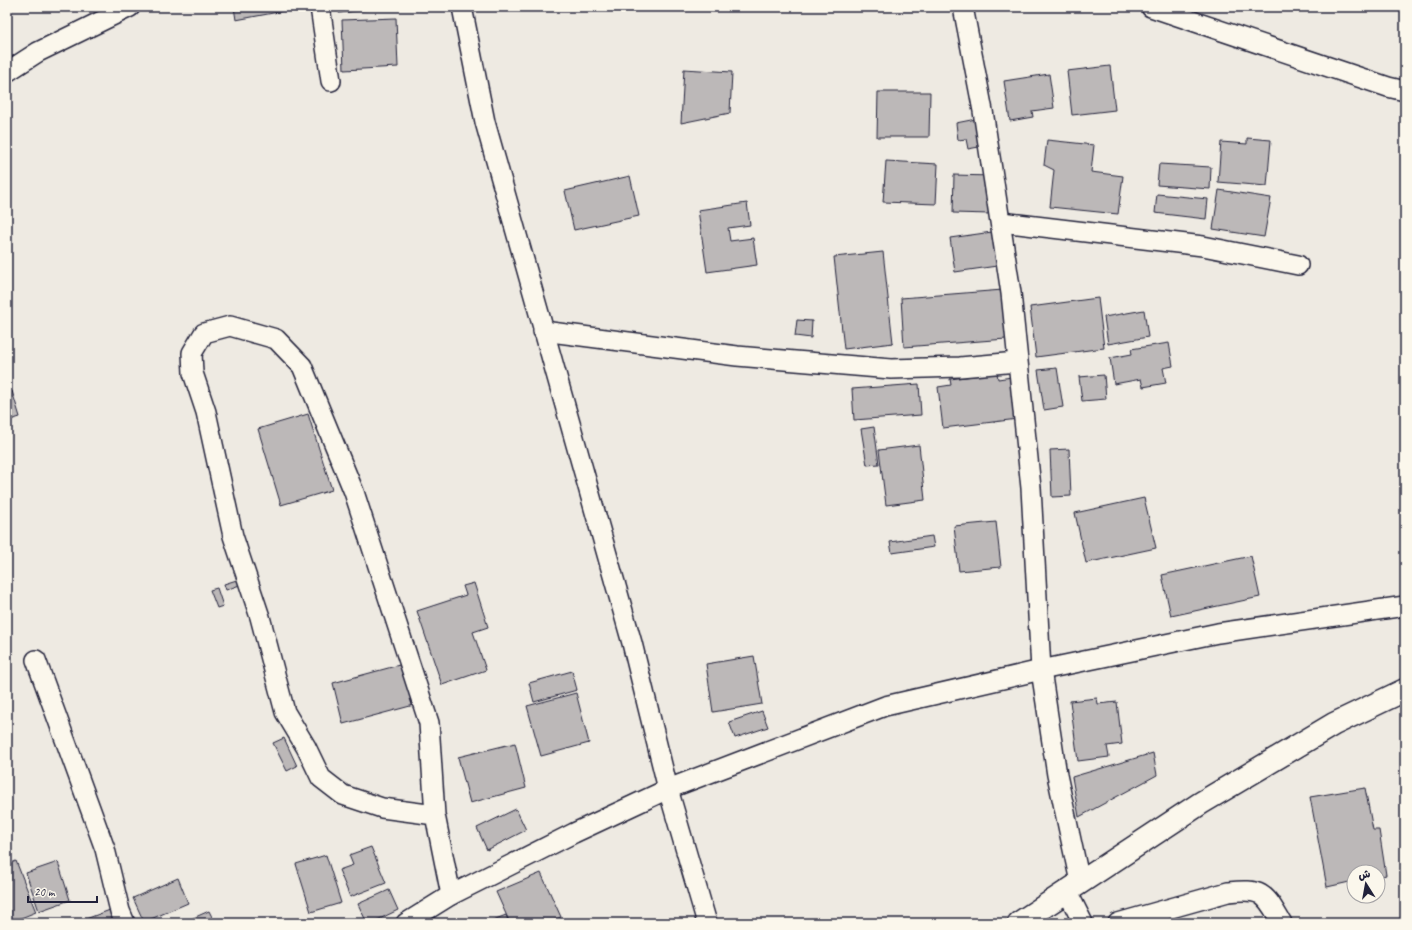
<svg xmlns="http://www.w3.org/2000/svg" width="1412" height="930" viewBox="0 0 1412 930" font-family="Caveat,'Playpen Sans Arabic',sans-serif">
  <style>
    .building { fill: #bcb8b8; stroke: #22223b }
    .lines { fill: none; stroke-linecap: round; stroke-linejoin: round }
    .street-casing { stroke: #22223b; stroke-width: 22 }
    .secondary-casing { stroke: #22223b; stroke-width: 25 }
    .street { stroke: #fbf7ec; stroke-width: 19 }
    .secondary { stroke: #fbf7ec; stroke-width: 22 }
  </style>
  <rect width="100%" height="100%" fill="#eeeae2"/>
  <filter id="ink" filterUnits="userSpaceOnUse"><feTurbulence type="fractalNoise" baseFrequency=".025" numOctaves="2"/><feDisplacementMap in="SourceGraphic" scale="8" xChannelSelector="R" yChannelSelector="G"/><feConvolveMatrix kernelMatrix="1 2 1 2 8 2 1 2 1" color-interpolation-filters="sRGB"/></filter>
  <g filter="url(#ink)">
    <g class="building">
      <polygon points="234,7 288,7 289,10 236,20"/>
      <polygon points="338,7 391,7 339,13"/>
      <polygon points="396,18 398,67 344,70 342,20"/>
      <polygon points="1110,66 1115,110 1072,115 1067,71"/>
      <polygon points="684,69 732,72 730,113 681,123"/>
      <polygon points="1049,74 1054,108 1032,111 1033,117 1010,121 1004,81"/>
      <polygon points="878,92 930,92 929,137 877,137"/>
      <polygon points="976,119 984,146 968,149 966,139 958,140 956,123"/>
      <polygon points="1247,138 1271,140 1267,186 1218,182 1221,142 1247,144"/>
      <polygon points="1047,140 1094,145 1091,172 1123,176 1118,214 1050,207 1054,170 1044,165"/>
      <polygon points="886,161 938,164 936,204 883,202"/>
      <polygon points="1159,164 1211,167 1210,189 1157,185"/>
      <polygon points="954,175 991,176 990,214 953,213"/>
      <polygon points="630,176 639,216 574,230 565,191"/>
      <polygon points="1219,190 1271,198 1264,237 1213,229"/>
      <polygon points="1157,194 1208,199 1206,219 1155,213"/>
      <polygon points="747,203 750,225 728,228 730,241 753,238 757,265 707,272 698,210"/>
      <polygon points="992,232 997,266 955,272 950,238"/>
      <polygon points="883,252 893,343 844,349 834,257"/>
      <polygon points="1003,290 1006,339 904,347 901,298"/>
      <polygon points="1098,298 1104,348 1036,357 1030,307"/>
      <polygon points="1144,310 1148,337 1108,344 1104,317"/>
      <polygon points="797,320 812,321 811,338 795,336"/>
      <polygon points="1169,343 1173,366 1163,368 1166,383 1143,387 1141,379 1114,384 1110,358 1132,354 1131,349"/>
      <polygon points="1057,368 1063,407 1044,410 1038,370"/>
      <polygon points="997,373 998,379 1012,377 1018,419 943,428 938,387 951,385 950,379"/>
      <polygon points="1104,375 1106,399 1082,401 1079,377"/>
      <polygon points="919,384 921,415 854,420 852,389"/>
      <polygon points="12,391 20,417 7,421 7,392"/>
      <polygon points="308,414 332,490 281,505 258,429"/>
      <polygon points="874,427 879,464 867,465 861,429"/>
      <polygon points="919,445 925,500 886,505 879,450"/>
      <polygon points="1069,449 1071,496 1052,497 1050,450"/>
      <polygon points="1144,498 1156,548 1086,563 1075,513"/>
      <polygon points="996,522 1001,567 959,571 954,526"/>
      <polygon points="932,536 934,547 892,553 890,542"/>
      <polygon points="1251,556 1260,597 1171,616 1162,575"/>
      <polygon points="243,578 245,583 226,590 224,584"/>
      <polygon points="474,583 488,627 473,632 486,670 442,685 417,611 466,595 463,586"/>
      <polygon points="217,588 223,606 217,608 210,590"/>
      <polygon points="754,656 762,704 713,712 706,664"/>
      <polygon points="403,664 414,705 343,724 333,683"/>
      <polygon points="572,671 577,690 534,702 529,683"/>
      <polygon points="576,693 589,743 541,756 527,706"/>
      <polygon points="1097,698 1098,704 1117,702 1122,744 1107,746 1109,757 1078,761 1070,701"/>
      <polygon points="762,711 768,727 735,738 729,722"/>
      <polygon points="284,738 297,766 287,771 273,743"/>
      <polygon points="515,743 526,788 470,803 458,757"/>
      <polygon points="1153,753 1157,775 1079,817 1072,777"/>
      <polygon points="1365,788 1373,830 1379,830 1386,875 1378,877 1378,872 1354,872 1354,881 1327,887 1310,797"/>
      <polygon points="516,809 526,830 487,850 477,828"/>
      <polygon points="371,847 386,883 350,897 339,870 353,865 349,855"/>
      <polygon points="326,855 341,903 311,912 296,864"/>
      <polygon points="16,861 36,912 11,922 7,911 7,865"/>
      <polygon points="58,862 70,900 39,911 26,873"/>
      <polygon points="541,873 561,917 548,923 510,923 496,892"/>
      <polygon points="178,878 188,903 144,922 133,898"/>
      <polygon points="389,890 398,910 371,923 367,923 358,904"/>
      <polygon points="110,910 115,923 75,923"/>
      <polygon points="209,911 215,923 182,923"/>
      <polygon points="506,915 509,923 488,923 488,922"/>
    </g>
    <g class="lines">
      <defs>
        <g id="street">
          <polyline points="320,7 331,81"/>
          <polyline points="462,7 485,122 632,643 668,789 707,923"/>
          <polyline points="963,7 983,111 1011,293 1031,488 1041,670 1057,775 1080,882"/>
          <polyline points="1151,7 1388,87 1405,91"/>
          <polyline points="7,72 38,52 130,7"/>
          <polyline points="1001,222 1203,246 1298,265"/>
          <polyline points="543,331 737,356 891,369 960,367 1017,362"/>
          <polyline points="36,660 105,849 120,911 125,923"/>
          <polyline points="435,815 382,808 343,795 321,778 306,747 285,712 260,617 233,536 206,412 193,373 192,353 204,333 230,326 276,339 302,366 354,492 429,723 435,815 451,895"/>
          <polyline points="1067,891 1083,923"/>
          <polyline points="406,923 451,895 574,833 668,789 885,706 1041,670 1218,633 1405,606"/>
          <path d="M1118 923 1228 892C1265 888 1265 895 1282 923"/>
        </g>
        <polyline id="secondary" points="1019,923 1201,803 1334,724 1405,690"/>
      </defs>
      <use href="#street" class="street-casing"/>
      <use href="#secondary" class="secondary-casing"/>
      <use href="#street" class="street"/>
      <use href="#secondary" class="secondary"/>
    </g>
  </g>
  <rect width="1412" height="930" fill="none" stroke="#fbf7ec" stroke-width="24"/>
  <rect x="12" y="12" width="1388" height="906" fill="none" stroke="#22223b" stroke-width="1.5" filter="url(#ink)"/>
  <g transform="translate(1366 884) rotate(349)"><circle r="19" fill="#fbf7ec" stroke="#a4a2a5"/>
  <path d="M0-3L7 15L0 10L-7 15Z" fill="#22223b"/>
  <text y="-6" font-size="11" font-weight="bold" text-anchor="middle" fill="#22223b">ش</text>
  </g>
  <path d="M28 896v6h69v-6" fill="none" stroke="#22223b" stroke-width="2"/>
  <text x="34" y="896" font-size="12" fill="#22223b" stroke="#fbf7ec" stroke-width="3" paint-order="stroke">20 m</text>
</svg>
